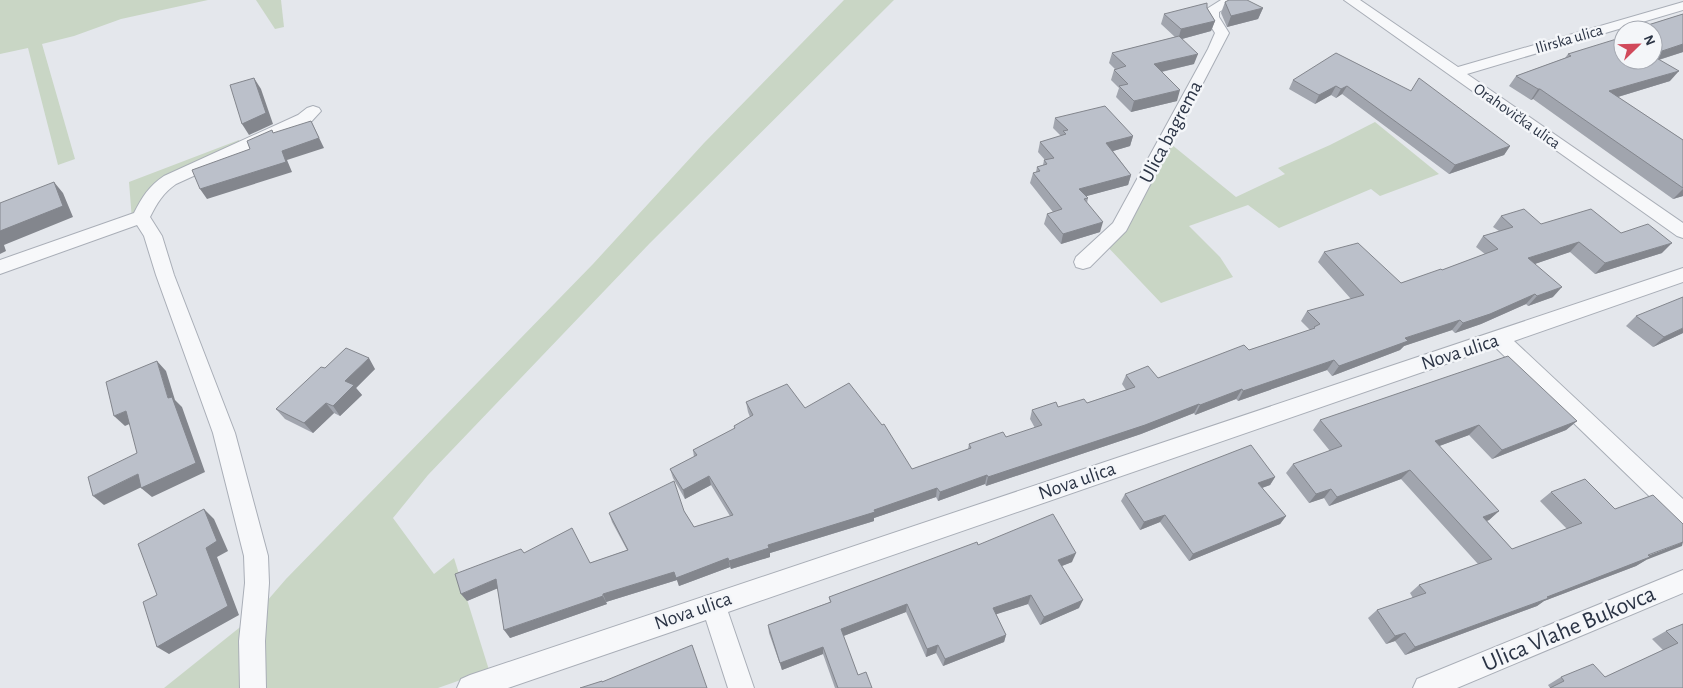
<svg xmlns="http://www.w3.org/2000/svg" width="1683" height="688" viewBox="0 0 1683 688" font-family="'Alegreya Sans',sans-serif">
  <style>
    .green { fill: #c9d6c5 }
    .lines { fill: none; stroke-linecap: round; stroke-linejoin: round }
    .street-casing { stroke: #a9aeb7; stroke-width: 2 }
    .street { fill: #f7f8fa; fill-rule: evenodd }
    .wall { fill: #a1a5ae }
    .shaded-wall { fill: #83868d }
    .building { fill: #bbc0ca; stroke: #83868d }
    .labels { text-anchor: middle; dominant-baseline: central; stroke-width: 5; stroke-linejoin: round; paint-order: stroke }
    .far-street-label { font-size: 16px; fill: #2b3445; stroke: #f4f6f9 }
    .street-label { font-size: 20px; fill: #2b3445; stroke: #f4f6f9 }
    .near-street-label { font-size: 24px; fill: #2b3445; stroke: #f4f6f9 }
  </style>
  <rect width="100%" height="100%" fill="#e4e7ec"/>
  <g class="green">
    <polygon points="0,0 208,0 121,19 74,36 42,44 75,159 58,165 28,48 0,54"/>
    <polygon points="256,0 281,0 284,27 275,29"/>
    <polygon points="844,0 894,0 650,243 428,475 393,518 434,574 454,558 489,670 438,688 164,688 254,616 286,579 593,264 704,143"/>
    <polygon points="1375,122 1439,174 1380,196 1371,189 1279,228 1248,205 1189,226 1220,257 1233,277 1161,303 1104,243 1166,140 1236,197 1285,174 1278,168 1330,145"/>
    <polygon points="239,140 242,147 170,180 132,220 129,182"/>
  </g>
  <g class="lines">
    <defs>
      <g id="street">
        <polygon points="1221,0 1239,0 1219,12 1219,17 1229,33 1126,231 1090,267 1083,269 1076,267 1074,262 1076,257 1113,223 1208,49 1215,33 1205,17 1205,10"/>
        <polygon points="1344,0 1360,0 1458,67 1683,2 1683,10 1467,74 1683,223 1683,238 1677,236"/>
        <path d="M313 106 319 108 321 111 310 123 176 184C163 193 157 203 150 217L162 236 174 275 235 433 268 556 269 583 265 641 266 688H240L239 641 245 583 244 556 213 433 156 275 144 236 137 225 0 274V260L134 213C142 197 149 186 164 176L298 115 307 108Z"/>
        <polygon points="1683,268 1683,282 1514,341 1683,499 1683,524 1675,521 1495,347 728,612 754,688 728,688 706,620 508,688 457,688 461,679 470,675"/>
        <polygon points="1683,570 1683,593 1457,688 1413,688 1417,679"/>
      </g>
    </defs>
    <use href="#street" class="street-casing"/>
    <use href="#street" class="street"/>
  </g>
  <g class="wall">
    <polygon points="1225,2 1263,8 1258,19 1227,27 1221,13"/>
    <polygon points="1207,8 1215,21 1211,31 1182,39 1194,64 1162,72 1177,101 1131,112 1116,97 1119,88 1111,80 1114,70 1115,69 1109,63 1112,53 1175,37 1161,24 1164,14"/>
    <polygon points="1683,14 1683,52 1659,60 1670,81 1618,97 1683,140 1683,196 1673,199 1533,99 1531,100 1509,86 1516,76 1565,58 1568,54 1653,30 1644,30 1648,25"/>
    <polygon points="1293,80 1411,91 1510,146 1504,155 1449,174 1342,94 1336,98 1331,95 1315,104 1289,89"/>
    <polygon points="1055,118 1133,136 1130,146 1113,151 1131,175 1128,185 1086,196 1088,198 1087,203 1100,232 1061,244 1044,224 1047,214 1053,212 1030,183 1033,173 1036,172 1037,167 1043,165 1044,160 1045,160 1038,152 1040,142 1061,136 1053,128"/>
    <polygon points="1501,216 1541,224 1621,233 1662,253 1595,274 1570,252 1534,264 1553,297 1528,306 1526,304 1481,324 1455,333 1452,330 1404,346 1400,350 1332,376 1327,370 1238,401 1236,399 1195,415 1194,413 1141,434 986,486 985,484 938,501 936,497 874,518 874,521 770,553 770,557 731,569 730,567 679,586 677,580 606,602 607,604 510,638 497,588 467,601 524,553 590,563 627,550 612,522 609,513 684,511 694,527 730,516 711,485 685,499 673,478 670,469 694,457 693,450 734,429 734,426 750,417 748,412 746,402 805,408 912,469 968,449 969,444 1006,437 1035,428 1030,419 1032,410 1058,407 1087,403 1126,390 1122,384 1126,375 1158,378 1249,350 1310,330 1301,321 1307,311 1351,299 1318,262 1324,252 1401,283 1442,270 1485,254 1476,247 1483,236 1499,231 1493,227"/>
    <polygon points="1636,316 1683,333 1653,347 1626,326"/>
    <polygon points="325,368 375,369 356,388 362,395 340,416 334,413 313,433 285,419 276,409"/>
    <polygon points="1320,420 1577,421 1566,430 1492,459 1469,435 1439,446 1499,511 1489,520 1487,521 1512,549 1567,529 1540,501 1551,492 1646,560 1636,566 1544,601 1537,606 1405,655 1395,641 1386,644 1368,618 1377,610 1413,598 1410,593 1419,585 1478,564 1401,479 1329,506 1324,498 1309,503 1286,473 1293,464 1330,451 1313,430"/>
    <polygon points="1275,477 1270,485 1262,488 1286,516 1280,524 1189,561 1160,522 1140,530 1121,501 1125,494"/>
    <polygon points="978,545 1072,562 1062,566 1079,608 1040,625 1028,604 996,614 1006,635 1004,642 943,666 936,653 926,657 906,612 843,636 858,675 872,688 835,688 823,654 782,670 769,633 768,625 830,602 829,597"/>
    <polygon points="1683,624 1683,688 1550,688 1548,685 1561,677 1605,677 1663,650 1652,639 1666,631"/>
  </g>
  <g class="shaded-wall">
    <polygon points="1263,8 1258,19 1227,27 1231,16"/>
    <polygon points="1215,21 1211,31 1178,40 1181,29"/>
    <polygon points="1683,44 1683,52 1642,65 1653,60 1653,54"/>
    <polygon points="1198,54 1194,64 1151,74 1154,64"/>
    <polygon points="1679,71 1670,81 1601,102 1609,91"/>
    <polygon points="254,78 261,89 273,124 249,135 242,124"/>
    <polygon points="1336,86 1331,95 1315,104 1319,95"/>
    <polygon points="1347,86 1342,94 1336,98 1341,89"/>
    <polygon points="1538,89 1540,89 1533,99 1531,100"/>
    <polygon points="1180,90 1177,101 1131,112 1134,101"/>
    <polygon points="311,121 324,148 287,160 292,172 207,199 200,189 282,151"/>
    <polygon points="1133,136 1130,146 1103,154 1106,143"/>
    <polygon points="1510,146 1504,155 1449,174 1455,165"/>
    <polygon points="1131,175 1128,185 1076,199 1079,189"/>
    <polygon points="54,182 63,193 73,217 4,245 6,251 0,254 0,231"/>
    <polygon points="1683,189 1683,196 1673,199"/>
    <polygon points="1103,222 1100,232 1061,244 1063,234"/>
    <polygon points="1579,242 1570,252 1520,269 1528,258"/>
    <polygon points="1672,243 1662,253 1595,274 1605,263"/>
    <polygon points="1562,287 1553,297 1528,306 1537,296"/>
    <polygon points="1535,294 1526,304 1481,324 1455,333 1463,323"/>
    <polygon points="1460,320 1452,330 1404,346 1400,350 1332,376 1339,366 1405,338"/>
    <polygon points="1683,328 1683,333 1653,347 1664,337"/>
    <polygon points="369,358 375,369 356,388 362,395 340,416 333,406 345,381"/>
    <polygon points="1334,360 1327,370 1238,401 1243,391"/>
    <polygon points="157,361 166,371 175,400 182,407 205,472 152,497 141,488 168,398"/>
    <polygon points="1242,389 1236,399 1195,415 1200,405"/>
    <polygon points="326,403 334,413 313,433 304,423"/>
    <polygon points="1199,404 1194,413 1141,434 986,486 988,477"/>
    <polygon points="126,411 136,421 125,426 114,416"/>
    <polygon points="1577,421 1566,430 1492,459 1502,450"/>
    <polygon points="1479,425 1469,435 1426,451 1435,441"/>
    <polygon points="1410,470 1401,479 1329,506 1337,497"/>
    <polygon points="138,474 148,484 104,505 93,496"/>
    <polygon points="987,475 985,484 938,501 940,492"/>
    <polygon points="709,476 711,485 685,499 683,490"/>
    <polygon points="1275,477 1270,485 1253,491 1258,483"/>
    <polygon points="937,488 936,497 874,518 874,521 770,553 770,557 731,569 729,561 768,545"/>
    <polygon points="1331,489 1324,498 1309,503 1316,494"/>
    <polygon points="204,509 214,519 228,551 217,557 239,615 169,654 157,647"/>
    <polygon points="1499,511 1489,520 1473,526 1483,517"/>
    <polygon points="1165,515 1160,522 1140,530 1144,522"/>
    <polygon points="1286,516 1280,524 1189,561 1193,554"/>
    <polygon points="1683,542 1682,546 1646,560 1636,566 1544,601 1537,606 1405,655 1415,647"/>
    <polygon points="1076,553 1072,562 1054,569 1058,560"/>
    <polygon points="728,558 730,567 679,586 677,580 606,602 603,594 674,572"/>
    <polygon points="496,579 501,587 467,601 461,594"/>
    <polygon points="1031,595 1028,604 991,616 993,608"/>
    <polygon points="603,596 607,604 510,638 504,630"/>
    <polygon points="1083,600 1079,608 1040,625 1044,617"/>
    <polygon points="907,604 906,612 841,637 841,629"/>
    <polygon points="1405,633 1395,641 1386,644 1395,636"/>
    <polygon points="1006,635 1004,642 943,666 945,659"/>
    <polygon points="938,645 936,653 926,657 927,649"/>
    <polygon points="823,647 823,654 782,670 780,663"/>
  </g>
  <g class="building">
    <polygon points="1229,0 1247,0 1263,8 1231,16 1225,2"/>
    <polygon points="1207,3 1207,8 1215,21 1181,29 1164,14"/>
    <polygon points="1683,14 1683,44 1653,54 1653,30 1646,30 1652,28 1648,25"/>
    <polygon points="1179,36 1198,54 1154,64 1180,90 1134,101 1119,86 1128,84 1114,70 1126,66 1112,53"/>
    <polygon points="1623,37 1623,60 1653,60 1653,56 1679,71 1609,91 1683,140 1683,188 1540,89 1538,89 1516,76 1571,56 1568,54"/>
    <polygon points="1336,53 1411,91 1419,78 1510,146 1455,165 1347,86 1341,89 1336,86 1319,95 1293,80"/>
    <polygon points="254,78 266,113 242,124 230,85"/>
    <polygon points="1105,106 1133,136 1106,143 1131,175 1079,189 1088,198 1084,199 1103,222 1063,234 1047,214 1062,209 1033,173 1040,171 1037,167 1047,164 1044,160 1054,158 1040,142 1066,134 1063,131 1068,130 1055,118"/>
    <polygon points="311,121 319,138 282,151 286,162 200,189 192,170 250,149 247,141 272,130 273,133"/>
    <polygon points="54,182 63,206 0,231 0,203"/>
    <polygon points="1524,209 1541,224 1591,209 1621,233 1648,224 1672,243 1605,263 1579,242 1528,258 1562,287 1537,296 1535,294 1490,314 1463,323 1460,320 1405,338 1408,341 1339,366 1334,360 1243,391 1242,389 1200,405 1199,404 1145,425 988,477 987,475 940,492 937,488 874,510 875,512 768,545 769,548 729,561 728,558 676,578 674,572 603,594 603,596 504,630 496,579 461,594 455,574 521,549 524,553 572,528 590,563 628,550 609,513 674,481 684,511 694,527 733,515 709,476 683,490 670,469 697,455 693,450 735,428 734,426 753,415 746,402 787,384 805,408 849,383 882,425 884,424 912,469 971,448 969,444 1003,432 1006,437 1042,425 1032,410 1056,402 1058,407 1084,399 1087,403 1135,387 1126,375 1148,366 1158,378 1244,345 1249,350 1315,328 1314,327 1320,324 1307,311 1364,295 1324,252 1358,243 1401,283 1441,269 1442,270 1498,249 1483,236 1513,227 1501,216"/>
    <polygon points="1683,297 1683,328 1664,337 1636,316"/>
    <polygon points="346,348 369,358 345,381 354,385 333,406 326,403 304,423 276,409 321,367 325,368"/>
    <polygon points="1508,356 1577,421 1502,450 1479,425 1435,441 1499,511 1483,517 1512,549 1582,523 1551,492 1585,479 1615,509 1653,495 1683,524 1683,542 1648,555 1650,557 1547,597 1549,598 1415,647 1405,633 1395,636 1377,610 1426,593 1419,585 1492,559 1410,470 1337,497 1331,489 1316,494 1293,464 1342,446 1320,420"/>
    <polygon points="157,361 168,398 172,397 196,463 141,488 138,474 93,496 88,477 137,453 126,411 114,416 106,382"/>
    <polygon points="1251,445 1275,477 1258,483 1286,516 1193,554 1165,515 1144,522 1125,494"/>
    <polygon points="204,509 217,541 206,548 228,606 157,647 143,602 157,595 138,544"/>
    <polygon points="1053,514 1076,553 1058,560 1083,600 1044,617 1031,595 993,608 1006,635 945,659 938,645 927,649 907,604 841,629 858,675 866,672 872,688 838,688 823,647 780,663 768,625 831,602 829,597 977,542 978,545"/>
    <polygon points="1683,624 1683,688 1550,688 1564,681 1561,677 1593,664 1605,677 1678,643 1666,631"/>
    <polygon points="692,645 707,688 580,688 602,681 602,682"/>
  </g>
  <g class="labels">
    <g class="far-street-label">
      <text transform="translate(1569 39) rotate(-16)">Ilirska ulica</text>
      <text transform="translate(1517 116) rotate(35)">Orahovička ulica</text>
    </g>
    <g class="street-label">
      <text transform="translate(1171 132) rotate(-62)">Ulica bagrema</text>
      <text transform="translate(1460 352) rotate(-18)">Nova ulica</text>
      <text transform="translate(1077 481) rotate(-19)">Nova ulica</text>
      <text transform="translate(693 611) rotate(-19)">Nova ulica</text>
    </g>
    <g class="near-street-label">
      <text transform="translate(1569 629) rotate(-23)">Ulica Vlahe Bukovca</text>
    </g>
  </g>
  <g transform="translate(1638 45) rotate(67)"><circle r="24" fill="#f4f6f9" stroke="#a4a8b1"/>
  <path d="M0-4L9 19L0 12L-9 19Z" fill="#d1495b"/>
  <text y="-8" font-size="14" font-weight="bold" text-anchor="middle" fill="#2b3445">N</text>
  </g>
</svg>
